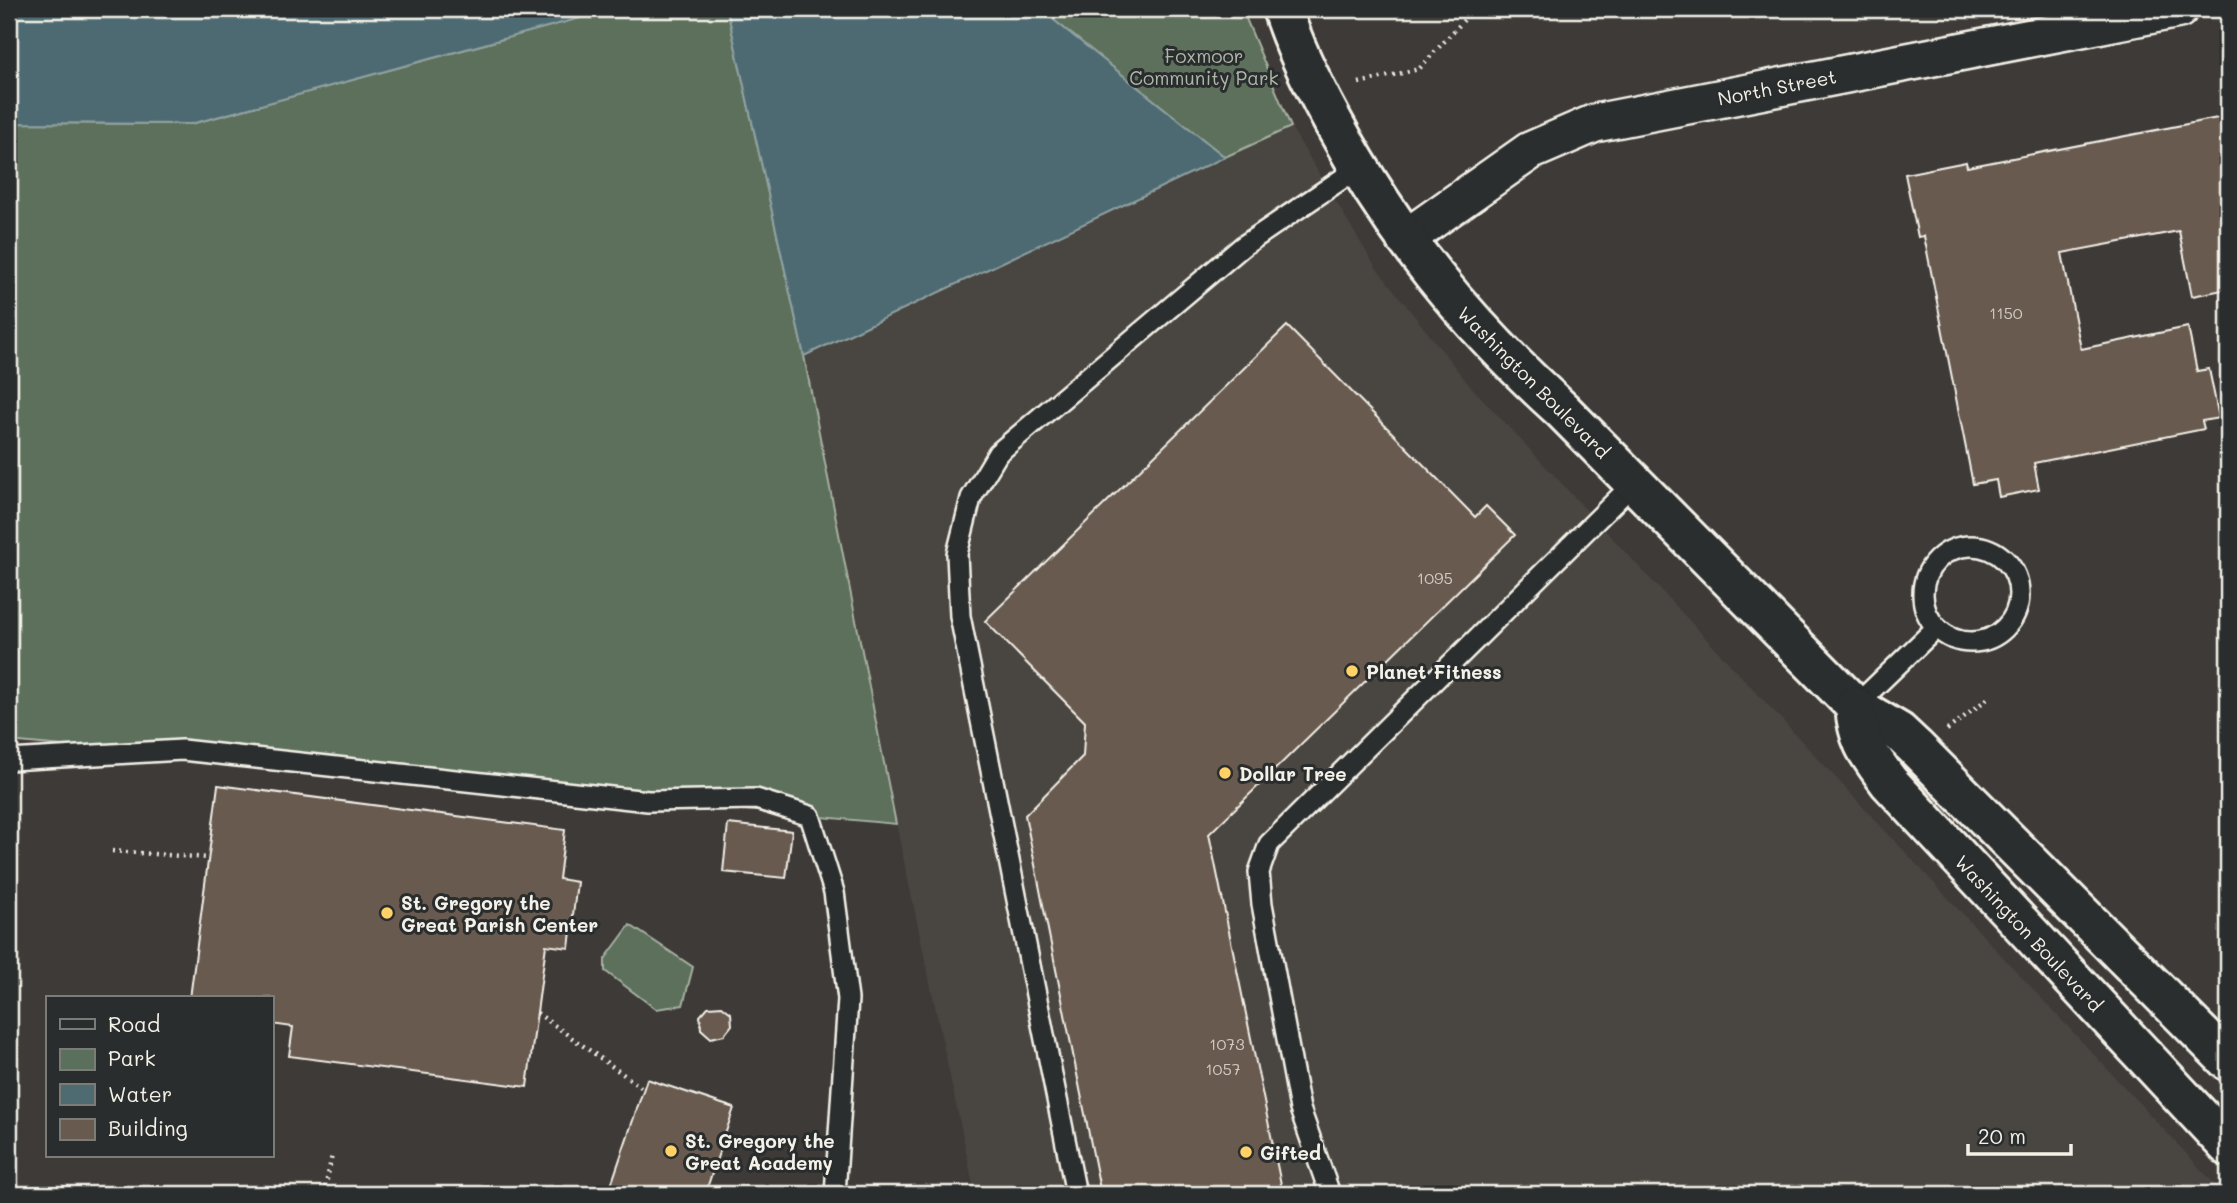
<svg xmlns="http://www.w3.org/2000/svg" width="2237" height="1203" viewBox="0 0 2237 1203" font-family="Mali,sans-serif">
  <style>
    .built { fill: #4a443f }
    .green { fill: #5b705c; stroke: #a8b0a2; stroke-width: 2 }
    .water { fill: #4e6b72; stroke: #90a1a1; stroke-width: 2 }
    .building { fill: #685a4f; stroke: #f4f1e8; stroke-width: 2 }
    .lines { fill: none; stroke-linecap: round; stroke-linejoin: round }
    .lane-casing { stroke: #f4f1e8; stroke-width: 24 }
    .street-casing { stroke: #f4f1e8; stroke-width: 42 }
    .secondary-casing { stroke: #f4f1e8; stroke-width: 44 }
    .path { stroke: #f4f1e8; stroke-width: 4.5; stroke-dasharray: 2 5; stroke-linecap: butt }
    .lane { stroke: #2a2d2e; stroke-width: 19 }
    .street { stroke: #2a2d2e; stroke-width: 37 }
    .secondary { stroke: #2a2d2e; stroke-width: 38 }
    .poi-dot { fill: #ffd166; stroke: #2a2d2e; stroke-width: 2.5 }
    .labels { text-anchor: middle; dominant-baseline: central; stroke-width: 6; stroke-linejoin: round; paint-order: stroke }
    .number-label { font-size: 16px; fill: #d1cbc2 }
    .park-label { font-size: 19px; fill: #afb7a9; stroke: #2a2d2e }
    .street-label { font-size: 19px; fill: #f4f1e8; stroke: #2a2d2e }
    .poi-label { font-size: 19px; font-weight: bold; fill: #f4f1e8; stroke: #2a2d2e; text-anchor: start }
  </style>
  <rect width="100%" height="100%" fill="#3d3a38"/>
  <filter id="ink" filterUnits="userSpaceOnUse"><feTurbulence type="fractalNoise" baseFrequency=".0143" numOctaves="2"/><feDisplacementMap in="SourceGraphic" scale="14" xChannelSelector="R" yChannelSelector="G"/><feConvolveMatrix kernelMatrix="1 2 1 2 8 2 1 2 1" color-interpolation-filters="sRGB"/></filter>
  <g filter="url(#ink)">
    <polygon class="built" points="1291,127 1375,266 1467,382 2224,1194 975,1194 896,824 804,356"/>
    <g class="green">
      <polygon points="613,9 727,9 804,356 896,824 9,741 9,123 191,124"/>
      <polygon points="1040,9 1242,9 1291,127 1225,157"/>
      <polygon points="630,925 693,967 683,1005 656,1009 605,971 605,959"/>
    </g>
    <g class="water">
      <polygon points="9,9 613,9 191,124 9,123"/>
      <polygon points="727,9 1040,9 1225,157 804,356"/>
    </g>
    <g class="building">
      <polygon points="2228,116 2228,289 2192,296 2179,231 2062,253 2081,349 2188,327 2197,371 2209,369 2219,418 2202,421 2204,429 2034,463 2039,489 1999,497 1996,480 1973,484 1924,236 1918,237 1905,174 1966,162 1967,167"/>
      <polygon points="1287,326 1475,517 1486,506 1515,535 1209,834 1283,1194 1101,1194 1025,815 1083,756 1085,722 985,621"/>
      <polygon points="218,785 565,830 559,879 577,882 569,948 546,945 527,1087 289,1056 293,1027 271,1024 271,998 190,998"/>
      <polygon points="728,824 792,831 786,878 723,872"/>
      <polygon points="722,1006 731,1013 732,1025 724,1035 711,1038 701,1029 700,1016 708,1007"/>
      <polygon points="647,1079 734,1108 705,1194 608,1194"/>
    </g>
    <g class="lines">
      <defs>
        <g id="lane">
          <circle cx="1971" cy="594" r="48"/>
          <polyline points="1855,706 1936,628"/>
          <polyline points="9,760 182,750 648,801 756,799 810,816 834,892 848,999 835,1194"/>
          <polyline points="1076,1194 960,616 957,554 971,498 998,453 1243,246 1358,168"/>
          <polyline points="1330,1194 1300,1109 1262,904 1259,872 1269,844 1634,483"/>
        </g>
        <polyline id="street" points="1405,239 1530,151 1595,123 2179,9"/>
        <g id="secondary">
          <path d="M1282 9C1294 47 1313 85 1332 120 1394 235 1465 322 1562 410L1855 706 1899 732 1915 747 2228 1061"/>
          <path d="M1855 706C1858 743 1868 753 1889 782L2228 1146"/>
        </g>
      </defs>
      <use href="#lane" class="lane-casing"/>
      <use href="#street" class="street-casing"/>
      <use href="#secondary" class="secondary-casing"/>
      <g class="path">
        <polyline points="1359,83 1419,69 1474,9"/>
        <polyline points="1947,730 1991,696"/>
        <polyline points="112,851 209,858"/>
        <polyline points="537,1013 644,1089"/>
        <polyline points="324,1194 332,1155"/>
      </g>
      <use href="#lane" class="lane"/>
      <use href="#street" class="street"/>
      <use href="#secondary" class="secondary"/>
    </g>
  </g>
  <g class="poi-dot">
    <circle cx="1352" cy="671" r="7"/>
    <circle cx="1225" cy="773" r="7"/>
    <circle cx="387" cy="913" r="7"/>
    <circle cx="671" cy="1151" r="7"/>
    <circle cx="1246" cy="1152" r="7"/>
  </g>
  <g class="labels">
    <g class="number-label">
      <text x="2006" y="312">1150</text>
      <text x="1435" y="577">1095</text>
      <text x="1227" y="1043">1073</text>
      <text x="1223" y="1068">1057</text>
    </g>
    <g class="park-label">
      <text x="1204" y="55">Foxmoor<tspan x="1204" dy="22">Community Park</tspan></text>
    </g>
    <g class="street-label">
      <text transform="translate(1777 87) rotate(-11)">North Street</text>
      <text transform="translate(1534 382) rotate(45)">Washington Boulevard</text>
      <text transform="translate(2029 933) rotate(47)">Washington Boulevard</text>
    </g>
    <g class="poi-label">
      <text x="1366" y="671">Planet Fitness</text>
      <text x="1239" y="773">Dollar Tree</text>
      <text x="401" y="902">St. Gregory the<tspan x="401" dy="22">Great Parish Center</tspan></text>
      <text x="685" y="1140">St. Gregory the<tspan x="685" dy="22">Great Academy</tspan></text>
      <text x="1260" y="1152">Gifted</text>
    </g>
  </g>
  <rect width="2237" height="1203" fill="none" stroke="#2a2d2e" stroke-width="35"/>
  <rect x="18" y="18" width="2202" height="1168" fill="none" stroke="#f4f1e8" stroke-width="2.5" filter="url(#ink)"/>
  <rect x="46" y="996" width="228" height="161" fill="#2a2d2e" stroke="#7b7b78" stroke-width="2"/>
  <rect x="60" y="1019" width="35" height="10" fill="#2a2d2e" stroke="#7b7b78" stroke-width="2"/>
  <text x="108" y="1032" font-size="21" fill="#f4f1e8">Road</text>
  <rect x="60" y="1049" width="35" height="21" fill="#5b705c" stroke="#7b7b78" stroke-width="2"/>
  <text x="108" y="1066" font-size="21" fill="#f4f1e8">Park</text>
  <rect x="60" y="1084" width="35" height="21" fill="#4e6b72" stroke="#7b7b78" stroke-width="2"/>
  <text x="108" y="1102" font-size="21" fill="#f4f1e8">Water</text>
  <rect x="60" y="1119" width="35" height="21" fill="#685a4f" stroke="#7b7b78" stroke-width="2"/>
  <text x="108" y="1136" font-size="21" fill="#f4f1e8">Building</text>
  <path d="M1968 1144v10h103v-10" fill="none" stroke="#f4f1e8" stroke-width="3.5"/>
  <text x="1978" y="1144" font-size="21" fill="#f4f1e8" stroke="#2a2d2e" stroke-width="5" paint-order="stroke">20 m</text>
</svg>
